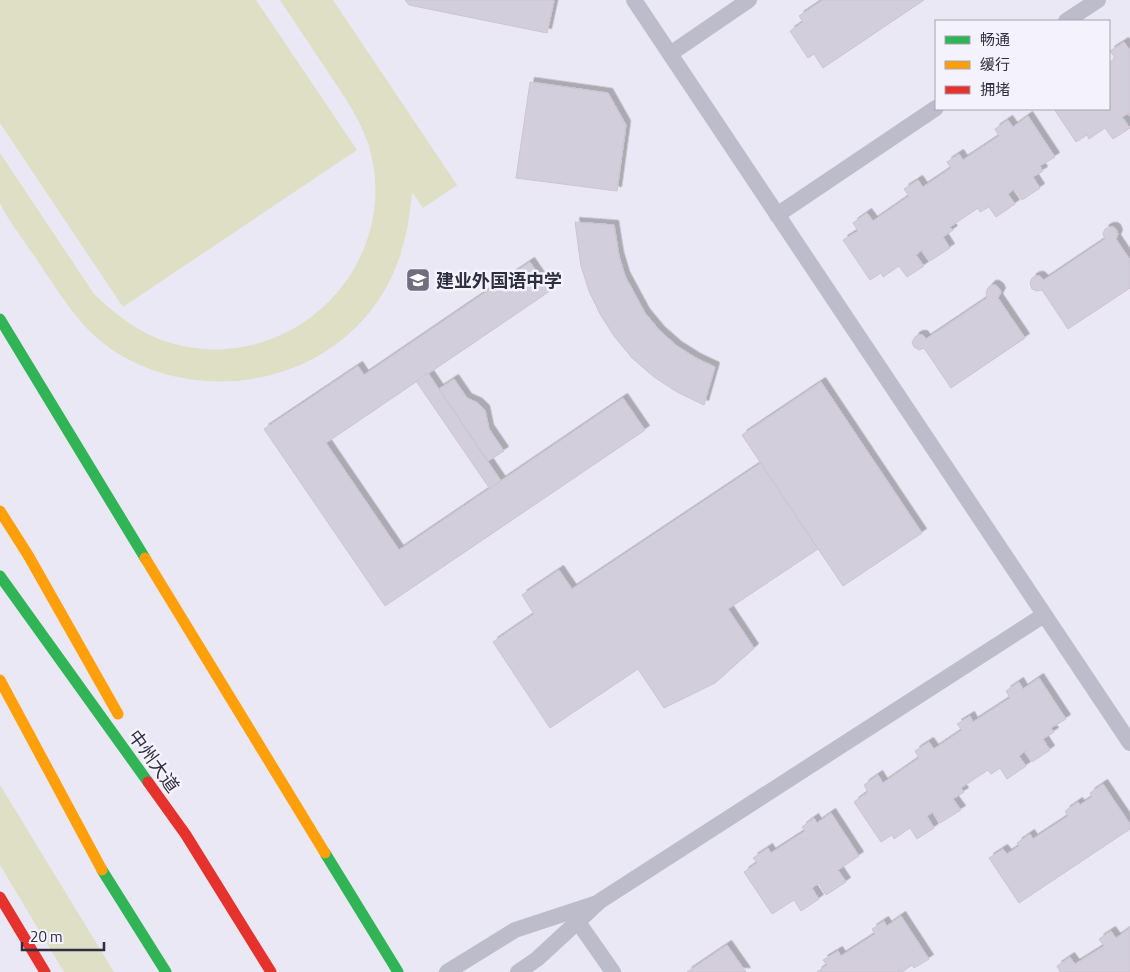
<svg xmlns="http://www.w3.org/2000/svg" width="1130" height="972" viewBox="0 0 1130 972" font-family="'Titillium Web','Noto Sans SC',sans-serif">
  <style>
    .green { fill: #dedfc4 }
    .building { fill: #d3cedc; stroke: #cac5d3; filter: url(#shadow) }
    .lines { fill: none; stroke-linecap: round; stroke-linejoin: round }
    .lane { stroke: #bdbcca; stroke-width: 16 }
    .fast { stroke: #30b455; stroke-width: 11 }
    .slow { stroke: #ff9f0a; stroke-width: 11 }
    .jam { stroke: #e5322d; stroke-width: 11 }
    .labels { text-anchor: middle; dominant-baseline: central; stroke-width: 5; stroke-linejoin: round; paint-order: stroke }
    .poi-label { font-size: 18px; font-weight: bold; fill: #2f2d40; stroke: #f3f2fd; text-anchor: start }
    .street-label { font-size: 18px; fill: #2f2d40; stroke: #f3f2fd }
  </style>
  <defs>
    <filter id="shadow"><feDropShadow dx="4.5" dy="-4.5" stdDeviation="0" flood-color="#0004"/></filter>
  </defs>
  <rect width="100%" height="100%" fill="#e9e8f4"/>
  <g class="green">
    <polygon points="0,0 256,0 357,150 123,307 0,123"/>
    <path d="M280 0H333L457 185 423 208 412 192C409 228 402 261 383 293 328 383 205 407 117 353 83 331 67 304 45 272 38 260 1 211 0 202 0 187 0 169 0 153L94 294C121 320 150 341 188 347 295 366 392 271 373 163 367 128 347 101 328 72 312 48 296 24 280 0Z"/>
    <polygon points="0,785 114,972 64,972 0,865"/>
  </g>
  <g class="building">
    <polygon points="405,0 553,0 554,1 547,33 409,5"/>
    <polygon points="823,0 924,0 823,68 814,54 808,58 790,31 803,22 799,16"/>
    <polygon points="1124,42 1129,49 1130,48 1130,115 1129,113 1122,117 1130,128 1113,139 1105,128 1089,139 1087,135 1076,142 1054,109 1109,109 1109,63 1115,58 1110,51"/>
    <polygon points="530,82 608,93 626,125 617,191 516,178"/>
    <polygon points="1028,116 1055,157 1040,166 1043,171 1033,177 1040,188 1022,200 1014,189 1008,194 1015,204 996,217 989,207 980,212 978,208 950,227 953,230 943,237 950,248 930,261 922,250 916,255 924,266 907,277 899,266 883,277 881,273 870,280 843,240 858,231 853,223 867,213 873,221 909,196 904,189 918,180 923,187 951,168 947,162 959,154 963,160 999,136 995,129 1008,120 1013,127"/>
    <polygon points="575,222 614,225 619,256 625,276 645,313 660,331 677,346 696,358 715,367 704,405 677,392 654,377 632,358 614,336 600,314 589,291 581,266"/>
    <polygon points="1109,227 1113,227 1116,229 1118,234 1116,239 1130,260 1130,288 1068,329 1042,290 1037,291 1032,289 1030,283 1032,278 1036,276 1040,276 1044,280 1105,239 1103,234 1105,229"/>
    <polygon points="530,262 550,291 326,443 399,550 623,398 645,430 385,606 264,429 358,366 364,375"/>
    <polygon points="991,285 995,285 999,288 1001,292 998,298 1025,338 951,388 924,348 919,350 914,347 912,342 915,337 918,335 923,335 926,339 987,298 986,293 988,288"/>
    <polygon points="428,373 501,481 490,489 416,381"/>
    <polygon points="454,379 467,398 478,403 485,410 489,429 504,451 488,461 439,389"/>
    <polygon points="821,382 922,533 843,586 742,435"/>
    <polygon points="761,463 818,549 728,609 754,648 715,683 664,708 638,669 550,728 493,642 534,614 522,595 559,570 572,589"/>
    <polygon points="1039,678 1066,719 1051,728 1054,732 1043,739 1050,750 1032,762 1025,751 1019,756 1026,766 1007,779 1000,768 991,774 988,770 961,788 964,792 953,799 961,810 940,823 933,812 927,816 934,828 917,839 910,828 894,839 892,835 881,842 854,802 868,792 864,785 878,775 883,783 919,758 915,751 929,742 934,749 962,730 957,724 970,716 973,722 1010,698 1006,691 1019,682 1023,689"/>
    <polygon points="1103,784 1130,824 1130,829 1019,903 989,858 1003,849 1007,854 1019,846 1017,843 1030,834 1033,839 1068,816 1065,811 1078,802 1080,805 1092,797 1090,793"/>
    <polygon points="831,813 859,856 838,870 846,882 826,895 819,883 812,888 819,899 801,911 794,900 772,914 744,872 757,863 753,858 768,848 771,853 805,831 802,827 814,818 817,823"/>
    <polygon points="901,916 929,959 914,968 912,965 902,972 817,972 827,965 823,960 838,951 841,956 875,934 872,929 884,921 887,926"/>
    <polygon points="1130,928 1130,972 1060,972 1057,966 1070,957 1075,964 1104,946 1099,939 1111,931 1116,938"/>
    <polygon points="727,945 746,972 687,972"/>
  </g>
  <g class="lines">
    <g class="lane">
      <polyline points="634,0 1130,743"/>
      <polyline points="1066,21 1098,0"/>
      <polyline points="670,54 749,0"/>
      <polyline points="777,215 936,108"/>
      <polyline points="578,922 613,972"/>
      <polyline points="447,972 515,930 594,904"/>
      <polyline points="518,972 537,959 600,901 1044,615"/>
    </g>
    <g class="fast">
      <polyline points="0,319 145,558"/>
      <polyline points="0,576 148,782"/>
      <polyline points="325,853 398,972"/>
      <polyline points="102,870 166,972"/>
    </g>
    <g class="slow">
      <polyline points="0,511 28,555 118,714"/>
      <polyline points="145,558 325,853"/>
      <polyline points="0,680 102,870"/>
    </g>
    <g class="jam">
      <polyline points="148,782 186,835 271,972"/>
      <polyline points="0,897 45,972"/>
    </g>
  </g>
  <defs>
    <symbol id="school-square" viewBox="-11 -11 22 22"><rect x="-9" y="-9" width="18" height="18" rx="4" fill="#706e7f" stroke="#f3f2fd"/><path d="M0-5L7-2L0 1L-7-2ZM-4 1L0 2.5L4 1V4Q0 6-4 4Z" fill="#fff"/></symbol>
  </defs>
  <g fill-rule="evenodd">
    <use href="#school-square" x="404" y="266" width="28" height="28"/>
  </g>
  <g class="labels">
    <g class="poi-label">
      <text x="436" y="280">建业外国语中学</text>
    </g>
    <g class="street-label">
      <text transform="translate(154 761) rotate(54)">中州大道</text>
    </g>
  </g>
  <rect x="935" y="20" width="175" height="90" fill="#f3f2fd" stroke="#a5a3b1"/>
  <rect x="945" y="36" width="25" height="8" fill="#30b455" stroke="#a5a3b1"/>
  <text x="980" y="45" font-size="15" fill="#2f2d40">畅通</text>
  <rect x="945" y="61" width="25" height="8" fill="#ff9f0a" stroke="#a5a3b1"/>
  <text x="980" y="70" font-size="15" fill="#2f2d40">缓行</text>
  <rect x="945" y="86" width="25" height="8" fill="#e5322d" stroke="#a5a3b1"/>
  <text x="980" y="95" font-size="15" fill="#2f2d40">拥堵</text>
  <path d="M22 942v8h82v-8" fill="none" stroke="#2f2d40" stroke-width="2.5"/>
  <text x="30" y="942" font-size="15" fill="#2f2d40" stroke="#f3f2fd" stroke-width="4" paint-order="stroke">20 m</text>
</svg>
